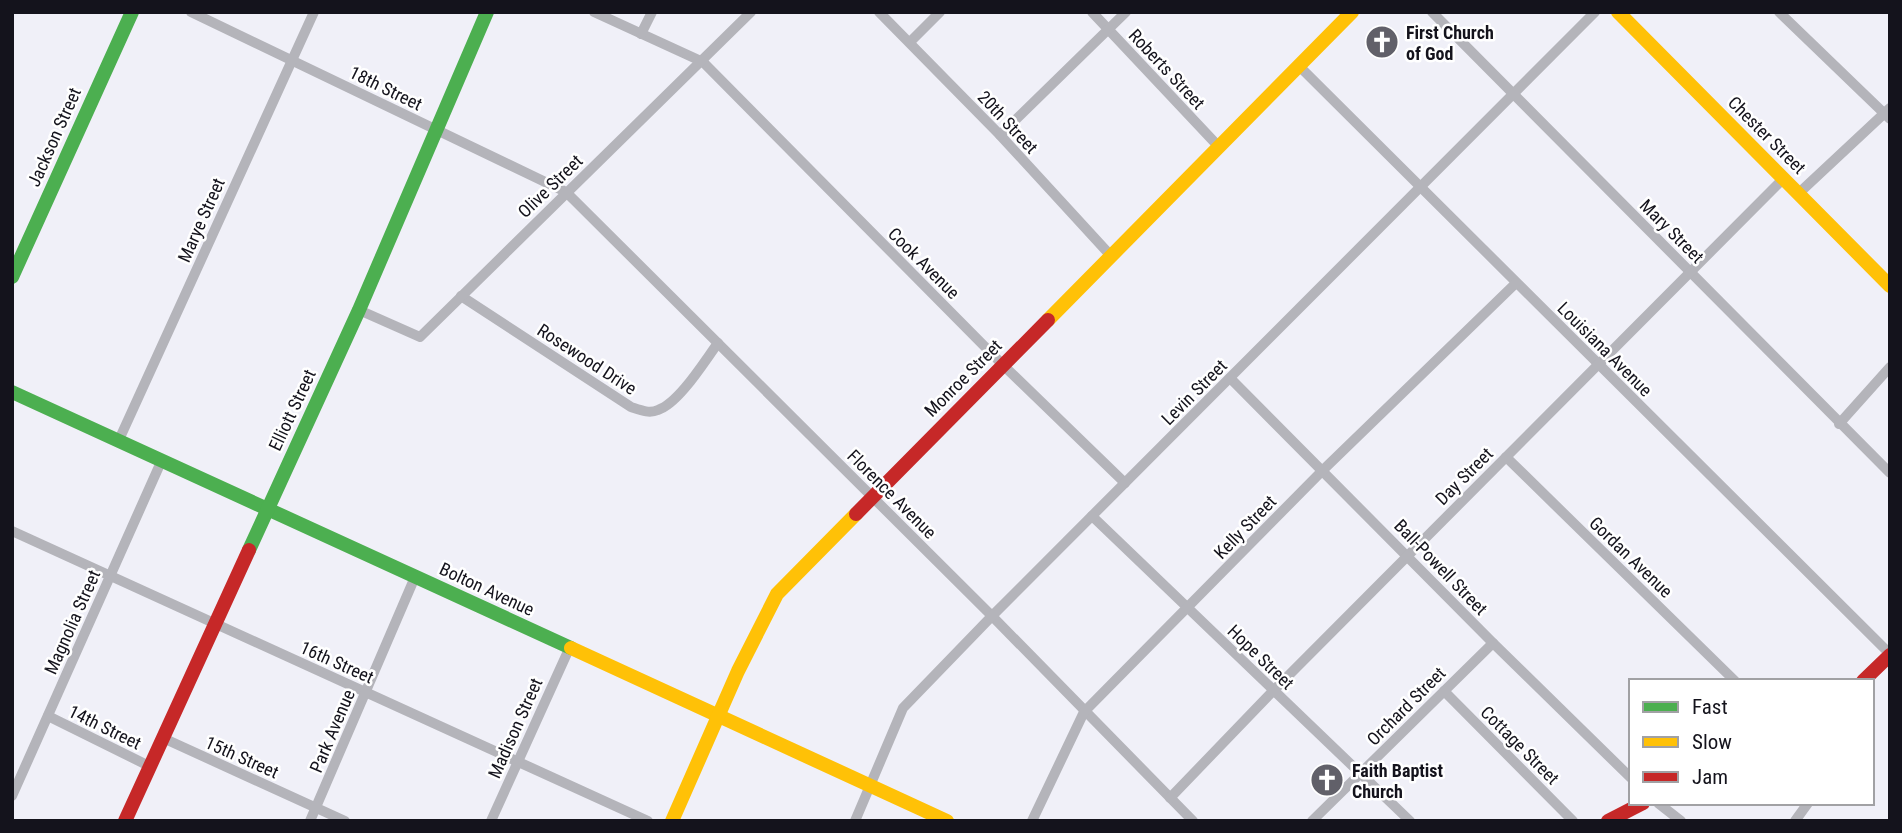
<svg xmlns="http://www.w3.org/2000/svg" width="1902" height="833" viewBox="0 0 1902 833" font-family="'Roboto Condensed',sans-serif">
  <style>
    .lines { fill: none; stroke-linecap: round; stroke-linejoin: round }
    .street { stroke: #b4b4ba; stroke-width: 10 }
    .fast { stroke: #4caf50; stroke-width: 14 }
    .slow { stroke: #ffc107; stroke-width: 14 }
    .jam { stroke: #c62828; stroke-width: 14 }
    .labels { text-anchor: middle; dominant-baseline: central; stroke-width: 5; stroke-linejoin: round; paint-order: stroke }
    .poi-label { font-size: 18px; font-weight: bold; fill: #14131c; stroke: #fff; text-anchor: start }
    .street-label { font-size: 18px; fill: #14131c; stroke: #fff }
  </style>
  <rect width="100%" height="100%" fill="#f0f0f8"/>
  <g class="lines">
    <g class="street">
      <polyline points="191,12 566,192 992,616 1193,821"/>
      <polyline points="594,12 703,62 1003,365 1125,483"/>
      <polyline points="879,12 1000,135 1111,256"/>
      <polyline points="1092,12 1219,147"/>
      <polyline points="1432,12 1890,473"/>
      <polyline points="1779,12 1890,119"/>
      <polyline points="641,34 652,12"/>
      <polyline points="910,42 940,12"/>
      <polyline points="1299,66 1890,654"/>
      <polyline points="1000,135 1126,12"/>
      <polyline points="1799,193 1890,108"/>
      <path d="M461 296 631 407C640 410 649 414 658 410 679 403 704 362 718 343"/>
      <polyline points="359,310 420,337 751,12"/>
      <polyline points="1230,378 1493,643 1631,778"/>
      <polyline points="1839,424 1890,367"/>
      <polyline points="118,442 314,12"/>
      <polyline points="1506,457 1735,681"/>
      <polyline points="1092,516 1410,821"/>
      <polyline points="12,531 648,821"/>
      <polyline points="1444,691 1573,821"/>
      <polyline points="48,716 149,766"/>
      <polyline points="163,738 345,821"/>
      <polyline points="12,796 161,462"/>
      <polyline points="1170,798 1273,691 1783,179"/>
      <polyline points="1658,803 1681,821"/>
      <polyline points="310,821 415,577"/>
      <polyline points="491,821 569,649"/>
      <polyline points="855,821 903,708 992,616 1595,12"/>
      <polyline points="1032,821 1084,712 1323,470 1516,283"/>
      <polyline points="1312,821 1493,643"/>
      <polyline points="1795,821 1808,803"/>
    </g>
    <g class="fast">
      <polyline points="12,277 132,12"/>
      <polyline points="12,392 571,648"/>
      <polyline points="249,550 359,310 487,12"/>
    </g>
    <g class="slow">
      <polyline points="1618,12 1890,286"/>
      <polyline points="1048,320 1352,12"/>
      <polyline points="571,648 947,821"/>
      <polyline points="672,821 738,671 777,594 856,514"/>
    </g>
    <g class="jam">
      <polyline points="856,514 1048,320"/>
      <polyline points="1863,681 1890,655"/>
      <polyline points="125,821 249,550"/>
      <polyline points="1608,821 1643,803"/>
    </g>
  </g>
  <defs>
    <symbol id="church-disc" viewBox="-11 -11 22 22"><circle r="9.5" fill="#616069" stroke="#fff"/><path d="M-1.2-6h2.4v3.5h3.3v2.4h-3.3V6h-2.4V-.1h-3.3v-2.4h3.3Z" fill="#fff"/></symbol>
  </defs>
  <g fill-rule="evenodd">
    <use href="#church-disc" x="1363" y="23" width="38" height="38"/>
    <use href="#church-disc" x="1308" y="761" width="38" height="38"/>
  </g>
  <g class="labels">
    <g class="poi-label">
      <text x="1406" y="32">First Church<tspan x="1406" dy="21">of God</tspan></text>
      <text x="1352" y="770">Faith Baptist<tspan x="1352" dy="21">Church</tspan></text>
    </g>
    <g class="street-label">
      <text transform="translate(1167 69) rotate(47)">Roberts Street</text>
      <text transform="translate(386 88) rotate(26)">18th Street</text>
      <text transform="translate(1008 122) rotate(47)">20th Street</text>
      <text transform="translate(1767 135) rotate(45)">Chester Street</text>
      <text transform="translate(54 137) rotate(-66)">Jackson Street</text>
      <text transform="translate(550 186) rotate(-44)">Olive Street</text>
      <text transform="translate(201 220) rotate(-66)">Marye Street</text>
      <text transform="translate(1672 231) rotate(45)">Mary Street</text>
      <text transform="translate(924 263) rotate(45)">Cook Avenue</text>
      <text transform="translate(1605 349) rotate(45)">Louisiana Avenue</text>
      <text transform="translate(587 359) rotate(33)">Rosewood Drive</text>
      <text transform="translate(963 378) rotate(-45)">Monroe Street</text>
      <text transform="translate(1194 392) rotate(-45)">Levin Street</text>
      <text transform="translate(292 410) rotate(-65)">Elliott Street</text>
      <text transform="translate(1464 476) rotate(-45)">Day Street</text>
      <text transform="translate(892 494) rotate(45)">Florence Avenue</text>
      <text transform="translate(1245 527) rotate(-46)">Kelly Street</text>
      <text transform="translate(1631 557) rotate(44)">Gordan Avenue</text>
      <text transform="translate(1441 567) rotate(46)">Ball-Powell Street</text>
      <text transform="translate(487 589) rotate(25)">Bolton Avenue</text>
      <text transform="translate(72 622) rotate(-66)">Magnolia Street</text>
      <text transform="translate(1261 657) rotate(44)">Hope Street</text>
      <text transform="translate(337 662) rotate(24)">16th Street</text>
      <text transform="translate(1406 706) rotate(-45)">Orchard Street</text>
      <text transform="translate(105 727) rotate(26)">14th Street</text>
      <text transform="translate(515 728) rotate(-66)">Madison Street</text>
      <text transform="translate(332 731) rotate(-67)">Park Avenue</text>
      <text transform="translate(1520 745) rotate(45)">Cottage Street</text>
      <text transform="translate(242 757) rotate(24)">15th Street</text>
    </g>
  </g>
  <rect width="1902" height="833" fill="none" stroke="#14131c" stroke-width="28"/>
  <rect x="1629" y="679" width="245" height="126" fill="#ffffff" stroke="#a1a1a4" stroke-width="2"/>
  <rect x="1643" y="702" width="35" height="10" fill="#4caf50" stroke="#a1a1a4" stroke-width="2"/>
  <text x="1692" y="714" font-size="21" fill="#14131c">Fast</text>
  <rect x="1643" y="737" width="35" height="10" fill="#ffc107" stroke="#a1a1a4" stroke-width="2"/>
  <text x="1692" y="749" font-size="21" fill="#14131c">Slow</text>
  <rect x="1643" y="772" width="35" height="10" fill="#c62828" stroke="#a1a1a4" stroke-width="2"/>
  <text x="1692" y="784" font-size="21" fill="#14131c">Jam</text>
</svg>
